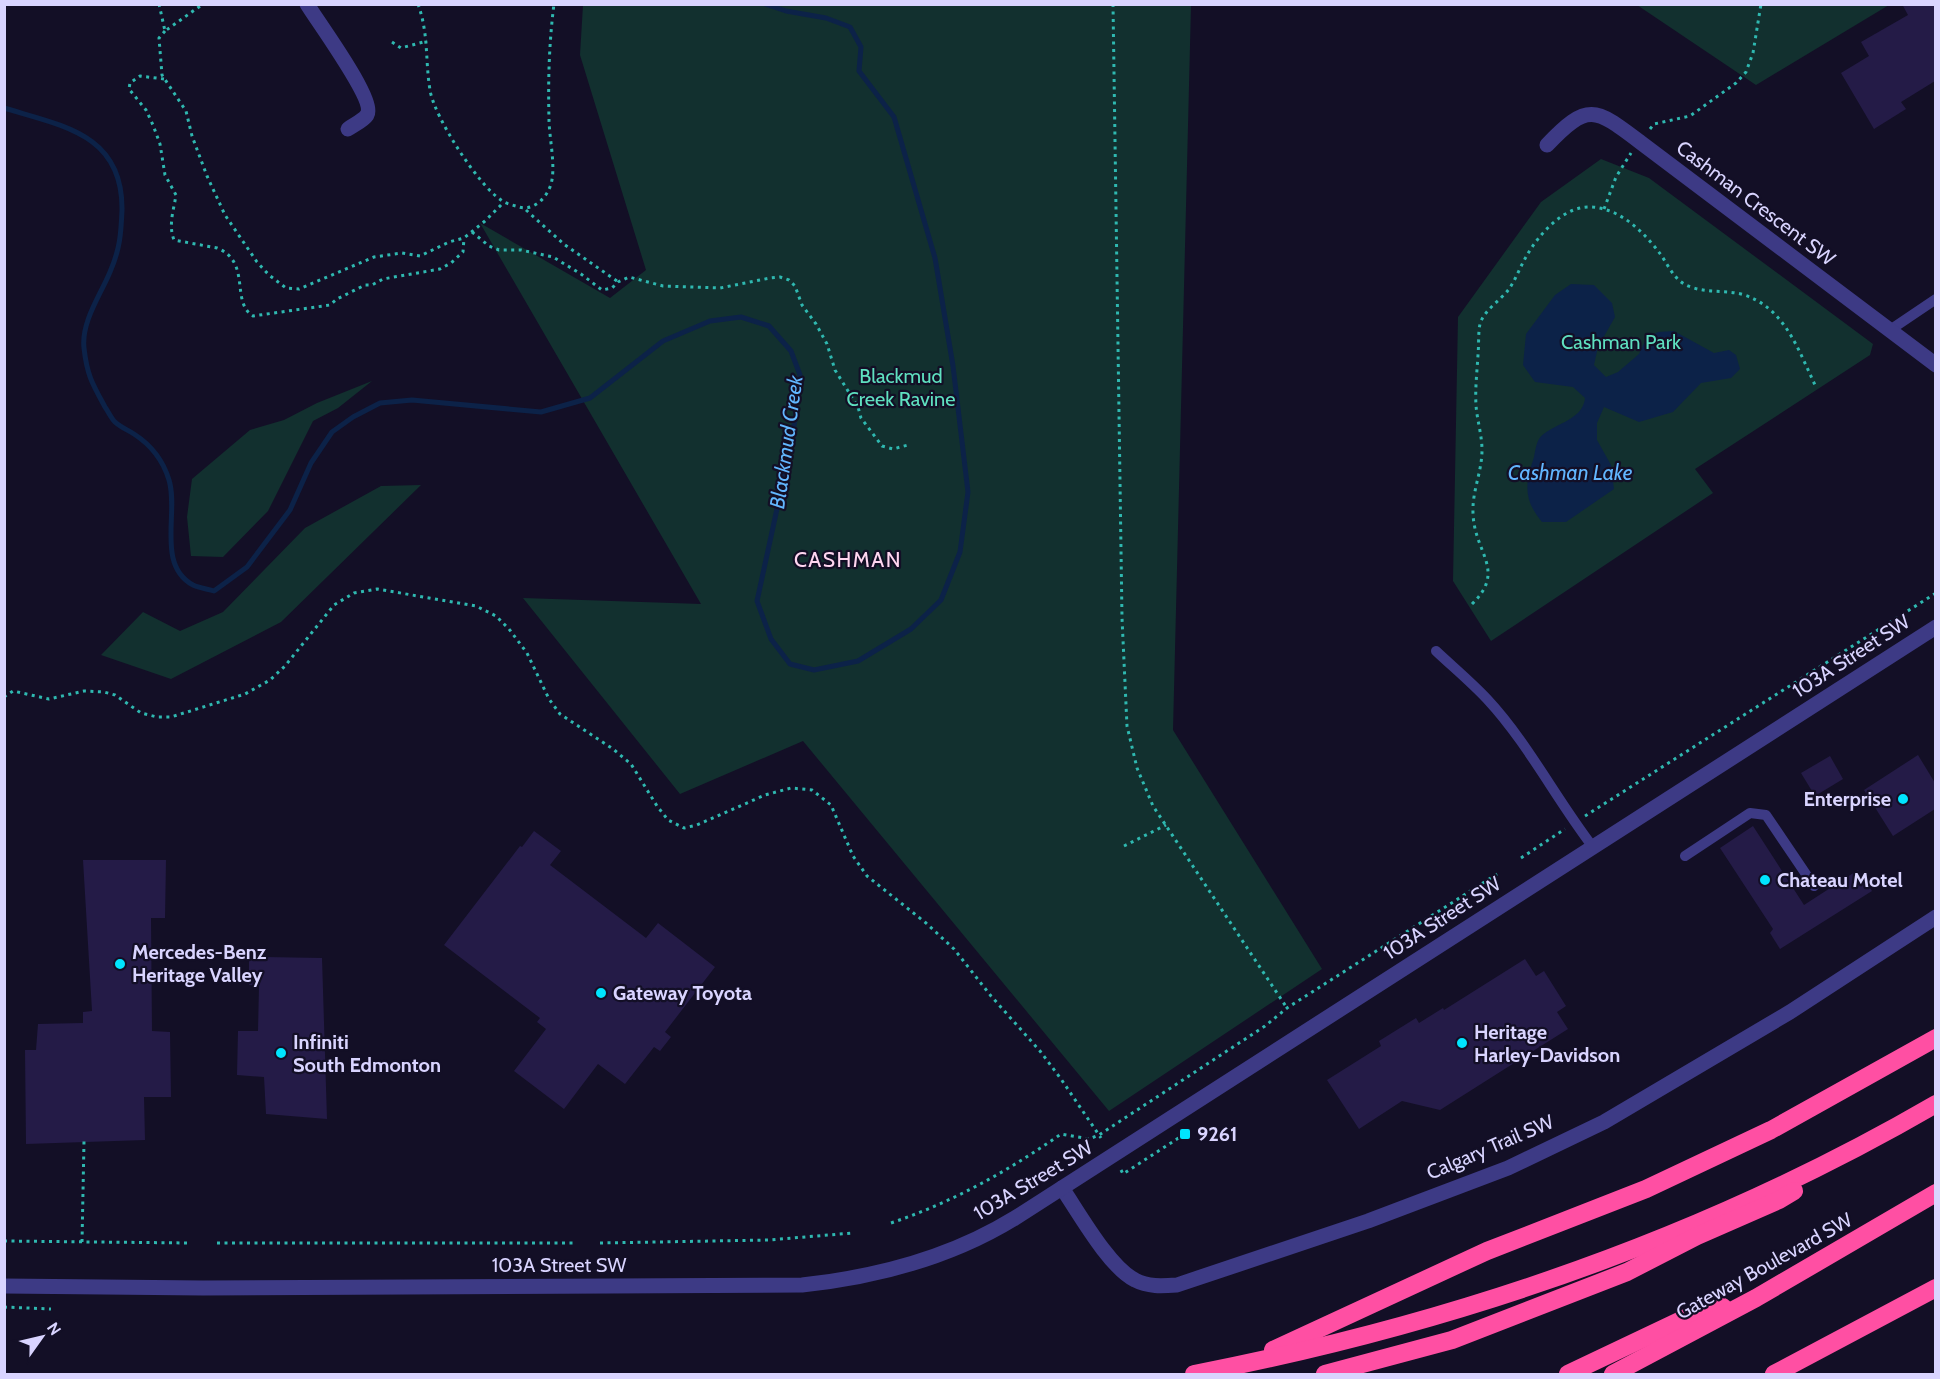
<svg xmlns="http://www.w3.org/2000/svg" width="1940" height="1379" viewBox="0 0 1940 1379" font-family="Cabin,sans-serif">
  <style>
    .green { fill: #12302f }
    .water { fill: #0c2248 }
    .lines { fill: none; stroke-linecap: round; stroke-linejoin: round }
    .stream { stroke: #0c2248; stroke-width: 5 }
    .building { fill: #241b47 }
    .path { stroke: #2fb8b0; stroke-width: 3; stroke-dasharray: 3 4.5; stroke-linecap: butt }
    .service { stroke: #3d3a85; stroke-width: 10 }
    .minor { stroke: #3d3a85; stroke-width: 15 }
    .tertiary { stroke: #3d3a85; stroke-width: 15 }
    .motorway { stroke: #ff4fa3; stroke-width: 18 }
    .poi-dot { fill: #00e5ff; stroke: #130f26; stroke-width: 2 }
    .labels { text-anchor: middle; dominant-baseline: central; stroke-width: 4.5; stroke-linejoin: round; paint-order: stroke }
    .street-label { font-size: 20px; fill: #d9d4ff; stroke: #130f26 }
    .park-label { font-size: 20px; fill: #5fe0c0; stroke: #130f26 }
    .poi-label { font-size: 20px; font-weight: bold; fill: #d9d4ff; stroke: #130f26; text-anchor: start }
    .water-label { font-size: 21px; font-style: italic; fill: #62b6ff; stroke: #130f26 }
    .neighbourhood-label { font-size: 21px; letter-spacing: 1.5px; fill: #ffd6f0; stroke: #130f26 }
  </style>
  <rect width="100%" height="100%" fill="#130f26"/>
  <g class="green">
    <polygon points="583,5 1191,5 1173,730 1322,969 1109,1111 803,741 680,794 523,598 701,604 480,223 610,298 646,270 580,55"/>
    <polygon points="1637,5 1889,4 1889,5 1756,85"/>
    <polygon points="1601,159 1649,178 1873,344 1870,355 1695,469 1713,493 1491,641 1453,581 1458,317 1541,202"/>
    <polygon points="372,381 338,408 313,421 268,511 223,557 191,556 187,517 192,479 250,430 284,420 317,403"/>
    <polygon points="421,485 281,622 171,679 101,655 143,612 180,631 223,612 305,528 381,486"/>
  </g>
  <path class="water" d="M1571 284 1594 285 1612 303 1615 317 1598 347 1594 365 1606 377 1618 372 1639 354 1646 339 1658 332 1674 331 1714 353 1729 350 1736 355 1740 369 1731 378 1701 383 1673 412 1639 422 1604 407 1597 423V440L1611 465 1614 489 1566 522H1542C1523 499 1525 484 1534 457 1535 452 1536 444 1539 439 1549 424 1583 422 1585 398L1573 387 1535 382 1523 365 1526 334 1555 295Z"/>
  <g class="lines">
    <path class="stream" d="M4 108C63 126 123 134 122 210 121 234 120 249 110 272 101 294 81 322 84 348 87 375 92 383 105 407 108 411 111 418 115 422 120 427 128 430 134 434 151 445 163 460 169 480 179 512 156 565 193 585 199 588 208 589 214 591L247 567 290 510 311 463 332 432 353 417 380 403 412 400 541 412 590 398 663 341 710 321 741 317 769 326 791 351 800 375 795 420 785 472 757 601 771 639 790 664 814 670 858 661 911 629 941 600 960 552 968 492 953 366 935 258 894 117 859 71 861 47 850 27 826 18 786 11 765 4"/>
  </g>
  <g class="building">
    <polygon points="1902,4 1935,4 1935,81 1901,102 1906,109 1874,129 1841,73 1869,56 1861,42 1908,15"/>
    <polygon points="1918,755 1935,783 1935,809 1893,836 1864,790"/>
    <polygon points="1830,756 1843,779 1815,796 1801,773"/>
    <polygon points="1753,826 1804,905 1858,870 1872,891 1780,949 1770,933 1773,929 1720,848"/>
    <polygon points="534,831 561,851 550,865 646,938 658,923 715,967 665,1032 671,1037 660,1051 654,1047 625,1084 598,1064 564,1109 514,1071 546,1029 537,1022 540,1018 444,945 520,846 522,847"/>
    <polygon points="83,860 166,860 165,918 151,918 152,1031 170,1032 171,1097 144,1097 145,1140 26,1144 25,1050 36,1050 38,1024 83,1023 83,1012 92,1011"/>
    <polygon points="249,952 263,952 264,957 322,958 327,1119 266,1114 264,1077 237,1075 238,1031 258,1031 259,986 249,985"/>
    <polygon points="1525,959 1536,976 1544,971 1566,1006 1557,1012 1568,1029 1440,1110 1402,1101 1359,1129 1327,1080 1381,1046 1379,1041 1416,1018 1419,1023 1443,1008 1444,1010"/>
  </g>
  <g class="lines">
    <g class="path">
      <polyline points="159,4 165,31 203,4"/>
      <path d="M418 4C429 35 425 60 430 90 434 117 479 186 501 200 506 204 513 205 519 207 532 211 545 200 550 187 557 170 549 138 549 119 548 81 549 43 554 4"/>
      <polyline points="1113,4 1122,618 1127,726 1137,768 1153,806 1287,1008"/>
      <polyline points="165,31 159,38 162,75 186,111 192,136 207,176 225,215 257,262 269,275 286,288 299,289 374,257 402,253 420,256 449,242 464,238 485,221 504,202"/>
      <polyline points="392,42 401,48 427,41"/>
      <path d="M164 79 140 76 130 83 129 89 146 110 153 125 160 144 165 175 176 195C174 209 168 225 174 240L217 248C252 262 230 302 253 316L330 305 337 299 365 285H372L383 279 440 269 451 263 463 252 464 238"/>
      <polyline points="1650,129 1654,124 1690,116 1736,83 1746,72 1753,53 1761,4"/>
      <polyline points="1604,209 1616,177 1631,153"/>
      <polyline points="526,210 565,245 617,281"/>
      <polyline points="472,232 489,246 499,250 521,250 553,257 581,274 602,290 612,288 618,282 629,277 663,286 720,288 770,278 780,277 789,280 795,286 802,305 816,324 827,344 835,370 858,407 861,418 882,446 893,449 908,445"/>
      <path d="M1472 604C1507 570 1474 553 1473 513 1472 491 1482 472 1482 450 1482 435 1477 420 1476 405 1475 389 1477 372 1478 355 1479 345 1478 333 1480 324 1484 310 1501 300 1509 289 1516 279 1520 267 1526 257 1538 235 1564 205 1592 207 1621 209 1645 233 1661 255 1670 268 1675 282 1691 287 1707 293 1724 290 1741 294 1784 306 1798 349 1815 385"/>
      <polyline points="4,697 13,691 49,699 84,691 104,692 115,695 141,713 157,717 171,717 245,694 270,680 285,666 334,605 354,593 377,589 476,606 496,616 509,629 527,653 549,699 560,714 613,749 631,764 657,806 668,820 684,828 697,825 765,795 791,788 812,790 831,805 853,856 867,876 926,923 954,949 991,996 1040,1051 1061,1079 1101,1138"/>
      <polyline points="1585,816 1936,593"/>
      <polyline points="1124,846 1166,825"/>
      <polyline points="1521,858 1565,829"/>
      <polyline points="1121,1170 1123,1174 1180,1137"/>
      <path d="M891 1223C953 1202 1008 1171 1061 1134L1089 1139 1099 1135 1265 1026 1287 1008 1497 874"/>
      <polyline points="4,1241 190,1243"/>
      <polyline points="82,1242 84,1141"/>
      <polyline points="217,1243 574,1243"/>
      <polyline points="600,1243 769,1240 852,1233"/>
      <polyline points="4,1307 51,1309"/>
    </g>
    <g class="service">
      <polyline points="1890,330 1936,299"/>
      <path d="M1436 651C1453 667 1471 682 1487 699 1528 743 1556 799 1593 847"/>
      <polyline points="1685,856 1750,813 1766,815 1814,886"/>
    </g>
    <g class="minor">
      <path d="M307 4C317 21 376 100 367 115 363 121 353 125 348 129"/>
      <path d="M1547 145C1588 102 1595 108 1640 142L1936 365"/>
      <path d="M1062 1188C1079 1213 1109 1267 1135 1280 1148 1287 1162 1286 1177 1285L1368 1221 1508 1168 1604 1122 1790 1012 1936 917"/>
    </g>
    <path class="tertiary" d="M4 1286 203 1288 802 1285C878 1277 950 1258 1015 1218L1936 627"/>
    <g class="motorway">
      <polyline points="1273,1350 1487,1251 1646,1189 1771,1130 1936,1038"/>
      <path d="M1194 1374C1453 1324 1707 1237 1936 1104"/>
      <polyline points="1325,1374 1452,1340 1627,1272 1697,1236 1779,1200 1794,1191"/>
      <polyline points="1568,1374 1688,1317 1723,1307"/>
      <polyline points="1613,1374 1756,1298 1936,1193"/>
      <polyline points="1774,1374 1936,1288"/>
    </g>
  </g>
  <g class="poi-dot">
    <circle cx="1903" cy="799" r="6"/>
    <circle cx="1765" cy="880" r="6"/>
    <circle cx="120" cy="964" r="6"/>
    <circle cx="601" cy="993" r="6"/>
    <circle cx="1462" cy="1043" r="6"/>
    <circle cx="281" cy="1053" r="6"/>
    <rect x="1179" y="1128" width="12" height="12" rx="3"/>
  </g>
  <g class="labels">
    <g class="street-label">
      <text transform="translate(1756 203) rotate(37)">Cashman Crescent SW</text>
      <text transform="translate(1851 656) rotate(-33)">103A Street SW</text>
      <text transform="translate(1442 918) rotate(-33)">103A Street SW</text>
      <text transform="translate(1490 1147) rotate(-23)">Calgary Trail SW</text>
      <text transform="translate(1033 1180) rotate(-31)">103A Street SW</text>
      <text x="559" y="1265">103A Street SW</text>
      <text transform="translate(1764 1266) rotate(-29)">Gateway Boulevard SW</text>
    </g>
    <g class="park-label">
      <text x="1621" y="342">Cashman Park</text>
      <text x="901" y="376">Blackmud<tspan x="901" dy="23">Creek Ravine</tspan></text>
    </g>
    <g class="poi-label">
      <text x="1891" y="799" text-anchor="end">Enterprise</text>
      <text x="1777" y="880">Chateau Motel</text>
      <text x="132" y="952">Mercedes-Benz<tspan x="132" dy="23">Heritage Valley</tspan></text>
      <text x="613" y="993">Gateway Toyota</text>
      <text x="1474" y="1032">Heritage<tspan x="1474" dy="23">Harley-Davidson</tspan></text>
      <text x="293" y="1042">Infiniti<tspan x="293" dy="23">South Edmonton</tspan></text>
      <text x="1197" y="1134">9261</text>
    </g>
    <g class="water-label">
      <text transform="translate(786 442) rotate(-82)">Blackmud Creek</text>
      <text x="1570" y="472">Cashman Lake</text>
    </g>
    <g class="neighbourhood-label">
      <text x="848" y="559">CASHMAN</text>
    </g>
  </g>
  <rect width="1940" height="1379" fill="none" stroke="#d9d4ff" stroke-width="12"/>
  <g transform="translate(42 1337) rotate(56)" stroke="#130f26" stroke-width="4.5" paint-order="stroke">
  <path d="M0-4.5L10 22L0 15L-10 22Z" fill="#d9d4ff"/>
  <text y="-9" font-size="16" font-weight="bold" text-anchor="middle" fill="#d9d4ff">N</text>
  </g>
</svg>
